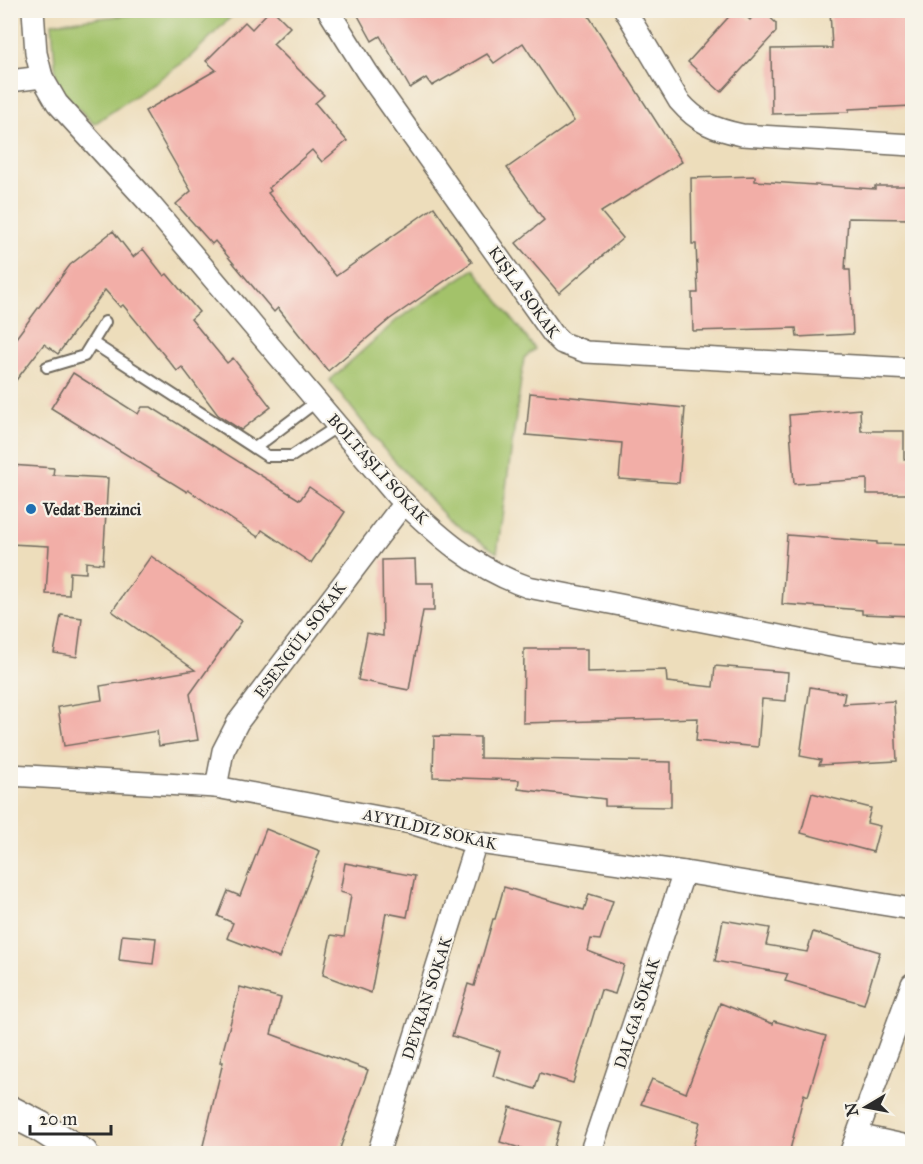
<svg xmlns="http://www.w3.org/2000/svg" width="923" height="1164" viewBox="0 0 923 1164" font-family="'IM FELL Great Primer',serif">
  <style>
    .green { fill: #a3c26a; stroke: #67764a; stroke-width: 1.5 }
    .building { fill: #f2aea7 }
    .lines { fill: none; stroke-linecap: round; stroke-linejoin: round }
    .lane-casing { stroke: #6f695d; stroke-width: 14 }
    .street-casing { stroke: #6f695d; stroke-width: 24 }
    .secondary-casing { stroke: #6f695d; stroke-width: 33 }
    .lane { stroke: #fff; stroke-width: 10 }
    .street { stroke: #fff; stroke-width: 21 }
    .secondary { stroke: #fff; stroke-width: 30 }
    .poi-dot { fill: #1f6fb2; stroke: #f7f3e8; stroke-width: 2 }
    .labels { text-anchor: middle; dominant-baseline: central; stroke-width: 4.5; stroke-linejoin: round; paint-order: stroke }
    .street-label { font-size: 16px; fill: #2b2b2b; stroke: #f7f3e8 }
    .poi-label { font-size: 16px; font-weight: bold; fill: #2b2b2b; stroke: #f7f3e8; text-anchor: start }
  </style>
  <rect width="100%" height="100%" fill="#f7f3e8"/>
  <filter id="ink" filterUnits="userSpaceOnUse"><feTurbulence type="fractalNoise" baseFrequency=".0167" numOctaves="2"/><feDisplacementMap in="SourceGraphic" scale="12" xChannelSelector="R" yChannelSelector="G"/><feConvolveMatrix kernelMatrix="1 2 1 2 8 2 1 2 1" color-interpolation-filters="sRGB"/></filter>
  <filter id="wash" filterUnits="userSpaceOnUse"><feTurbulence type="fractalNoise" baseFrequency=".008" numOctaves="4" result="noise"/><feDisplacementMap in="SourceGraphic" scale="24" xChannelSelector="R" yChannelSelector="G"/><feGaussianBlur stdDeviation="1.35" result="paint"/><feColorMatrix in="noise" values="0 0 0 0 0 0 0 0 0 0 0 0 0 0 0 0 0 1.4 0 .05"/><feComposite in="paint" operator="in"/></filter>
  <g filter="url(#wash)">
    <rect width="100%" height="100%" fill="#edddbb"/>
    <g class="green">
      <polygon points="178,10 237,11 188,59 94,124 63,93 56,76 52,23"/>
      <polygon points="474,269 535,349 524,358 497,553 448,519 382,447 330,380 398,319"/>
    </g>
    <g id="blocks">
      <g class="building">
        <polygon points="270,10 273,10 290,27 273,44 324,95 315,103 347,141 322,162 312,150 269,188 271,191 268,193 336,276 434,207 472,262 390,319 328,371 278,308 274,312 215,241 212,244 176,204 191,191 145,111 216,70 206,61 245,22 252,29"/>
        <polygon points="355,10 585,10 682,162 601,212 623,238 559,293 516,243 544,220 507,168 574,121 523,43 494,63 487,54 432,86 426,78 410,88 380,36 372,41"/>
        <polygon points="735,10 739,10 750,20 758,10 762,10 776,23 776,32 721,92 688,62"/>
        <polygon points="830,10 912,10 912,106 849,109 849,112 772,114 771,49 832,48"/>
        <polygon points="755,176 755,181 875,189 875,186 911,186 911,219 848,218 845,270 850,270 853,334 797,337 796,328 693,331 692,293 698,293 696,244 692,244 691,178"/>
        <polygon points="113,231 133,257 143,249 164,276 167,274 199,312 191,319 227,363 233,358 271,407 241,430 218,415 182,367 177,371 123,305 120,307 105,290 58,354 44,344 10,388 10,346 70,265"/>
        <polygon points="73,373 138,414 142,407 151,407 300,500 309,487 345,512 311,563 262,530 258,537 188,490 187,492 51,408"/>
        <polygon points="530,393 685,408 679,483 619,479 622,443 526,435"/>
        <polygon points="860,409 861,431 904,431 904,459 912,458 912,494 867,494 867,479 794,484 789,415"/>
        <polygon points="10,465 54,468 53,475 108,478 103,564 86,562 86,573 70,572 69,595 46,594 49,546 10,544"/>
        <polygon points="787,535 877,542 877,544 912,545 912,616 862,614 862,610 782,604"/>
        <polygon points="151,556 242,621 190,694 198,740 159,746 157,731 64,746 58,707 102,700 100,686 195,670 112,611"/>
        <polygon points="415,559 416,583 434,583 434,611 423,611 409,690 358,680 367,633 383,636 382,560"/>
        <polygon points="61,615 82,618 77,657 54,653"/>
        <polygon points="524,649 587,649 587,672 666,670 667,682 713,687 715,666 788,672 786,701 762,699 758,747 696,741 698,718 523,723"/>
        <polygon points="810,687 845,693 843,704 894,701 897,761 819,765 821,760 800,756"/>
        <polygon points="434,736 480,737 480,758 671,762 671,807 605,806 605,799 518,789 519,780 433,777"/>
        <polygon points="812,793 871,808 867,823 880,826 873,852 801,833"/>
        <polygon points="266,829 320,851 279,958 227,938 233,923 218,916 228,891 240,896"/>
        <polygon points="345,863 415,876 407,917 386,913 371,993 323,975 331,935 344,937 351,895 340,892"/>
        <polygon points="504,887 584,910 589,894 613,901 600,940 591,939 588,951 624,965 615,994 601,990 573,1083 540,1073 535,1089 493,1076 500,1051 452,1036 468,984 474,986 493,919 495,919"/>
        <polygon points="723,920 770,928 766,945 807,952 813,932 880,952 864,1004 785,981 788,974 715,961"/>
        <polygon points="122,935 156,938 153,964 119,960"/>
        <polygon points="240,987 281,998 271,1034 368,1070 338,1154 201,1154 223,1062 220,1062"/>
        <polygon points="720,1003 773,1024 774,1021 826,1036 808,1096 804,1094 789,1154 691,1154 700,1122 641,1104 652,1079 686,1093"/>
        <polygon points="510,1107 561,1122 552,1154 540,1154 500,1142"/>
      </g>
    </g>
  </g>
  <g filter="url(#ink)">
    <use href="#blocks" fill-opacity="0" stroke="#6f695d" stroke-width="1.5"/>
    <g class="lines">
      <defs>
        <g id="lane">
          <polyline points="93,343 267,456 292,456 338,426"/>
          <polyline points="47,367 84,356 105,322"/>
          <polyline points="255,448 317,401"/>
        </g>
        <g id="street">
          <path d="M33 10 36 53 42 77 57 103 150 204 396 495C437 535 473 568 528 587L841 648 912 657"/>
          <polyline points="328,10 367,72 553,334 562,343 586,352 912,369"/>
          <path d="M625 10 679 101C698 123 714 129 742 135L912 145"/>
          <polyline points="10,81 42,77"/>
          <polyline points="10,775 216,787 411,823 472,842 684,872 912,909"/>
          <polyline points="216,787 223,751 238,722 404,503"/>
          <polyline points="857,1135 912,1147"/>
          <polyline points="378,1154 476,842"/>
          <polyline points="590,1154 684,872"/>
          <polyline points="850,1154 912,984"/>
        </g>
        <polyline id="secondary" points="10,1111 39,1126 83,1154"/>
      </defs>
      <use href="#lane" class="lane-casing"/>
      <use href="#street" class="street-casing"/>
      <use href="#secondary" class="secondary-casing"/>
      <use href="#lane" class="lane"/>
      <use href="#street" class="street"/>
      <use href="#secondary" class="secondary"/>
    </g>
  </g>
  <circle class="poi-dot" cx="31" cy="509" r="6"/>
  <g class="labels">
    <g class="street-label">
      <text transform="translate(524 292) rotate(54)">KIŞLA SOKAK</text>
      <text transform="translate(378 469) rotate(48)">BOLTAŞLI SOKAK</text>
      <text transform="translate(300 640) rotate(-53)">ESENGÜL SOKAK</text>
      <text transform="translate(430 829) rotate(13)">AYYILDIZ SOKAK</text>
      <text transform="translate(427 998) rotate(-72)">DEVRAN SOKAK</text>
      <text transform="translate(637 1013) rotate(-72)">DALGA SOKAK</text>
    </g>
    <g class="poi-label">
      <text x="43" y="509">Vedat Benzinci</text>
    </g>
  </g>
  <rect width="923" height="1164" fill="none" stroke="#f7f3e8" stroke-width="36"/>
  <g transform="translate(866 1107) rotate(260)" stroke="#f7f3e8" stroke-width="4.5" paint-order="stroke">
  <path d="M0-4.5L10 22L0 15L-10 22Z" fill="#2b2b2b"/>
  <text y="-9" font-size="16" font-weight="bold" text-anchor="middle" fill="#2b2b2b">N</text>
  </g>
  <path d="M30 1125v9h81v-9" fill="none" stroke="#2b2b2b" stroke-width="3"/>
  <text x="39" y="1125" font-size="18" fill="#2b2b2b" stroke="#f7f3e8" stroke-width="4.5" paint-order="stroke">20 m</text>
</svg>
